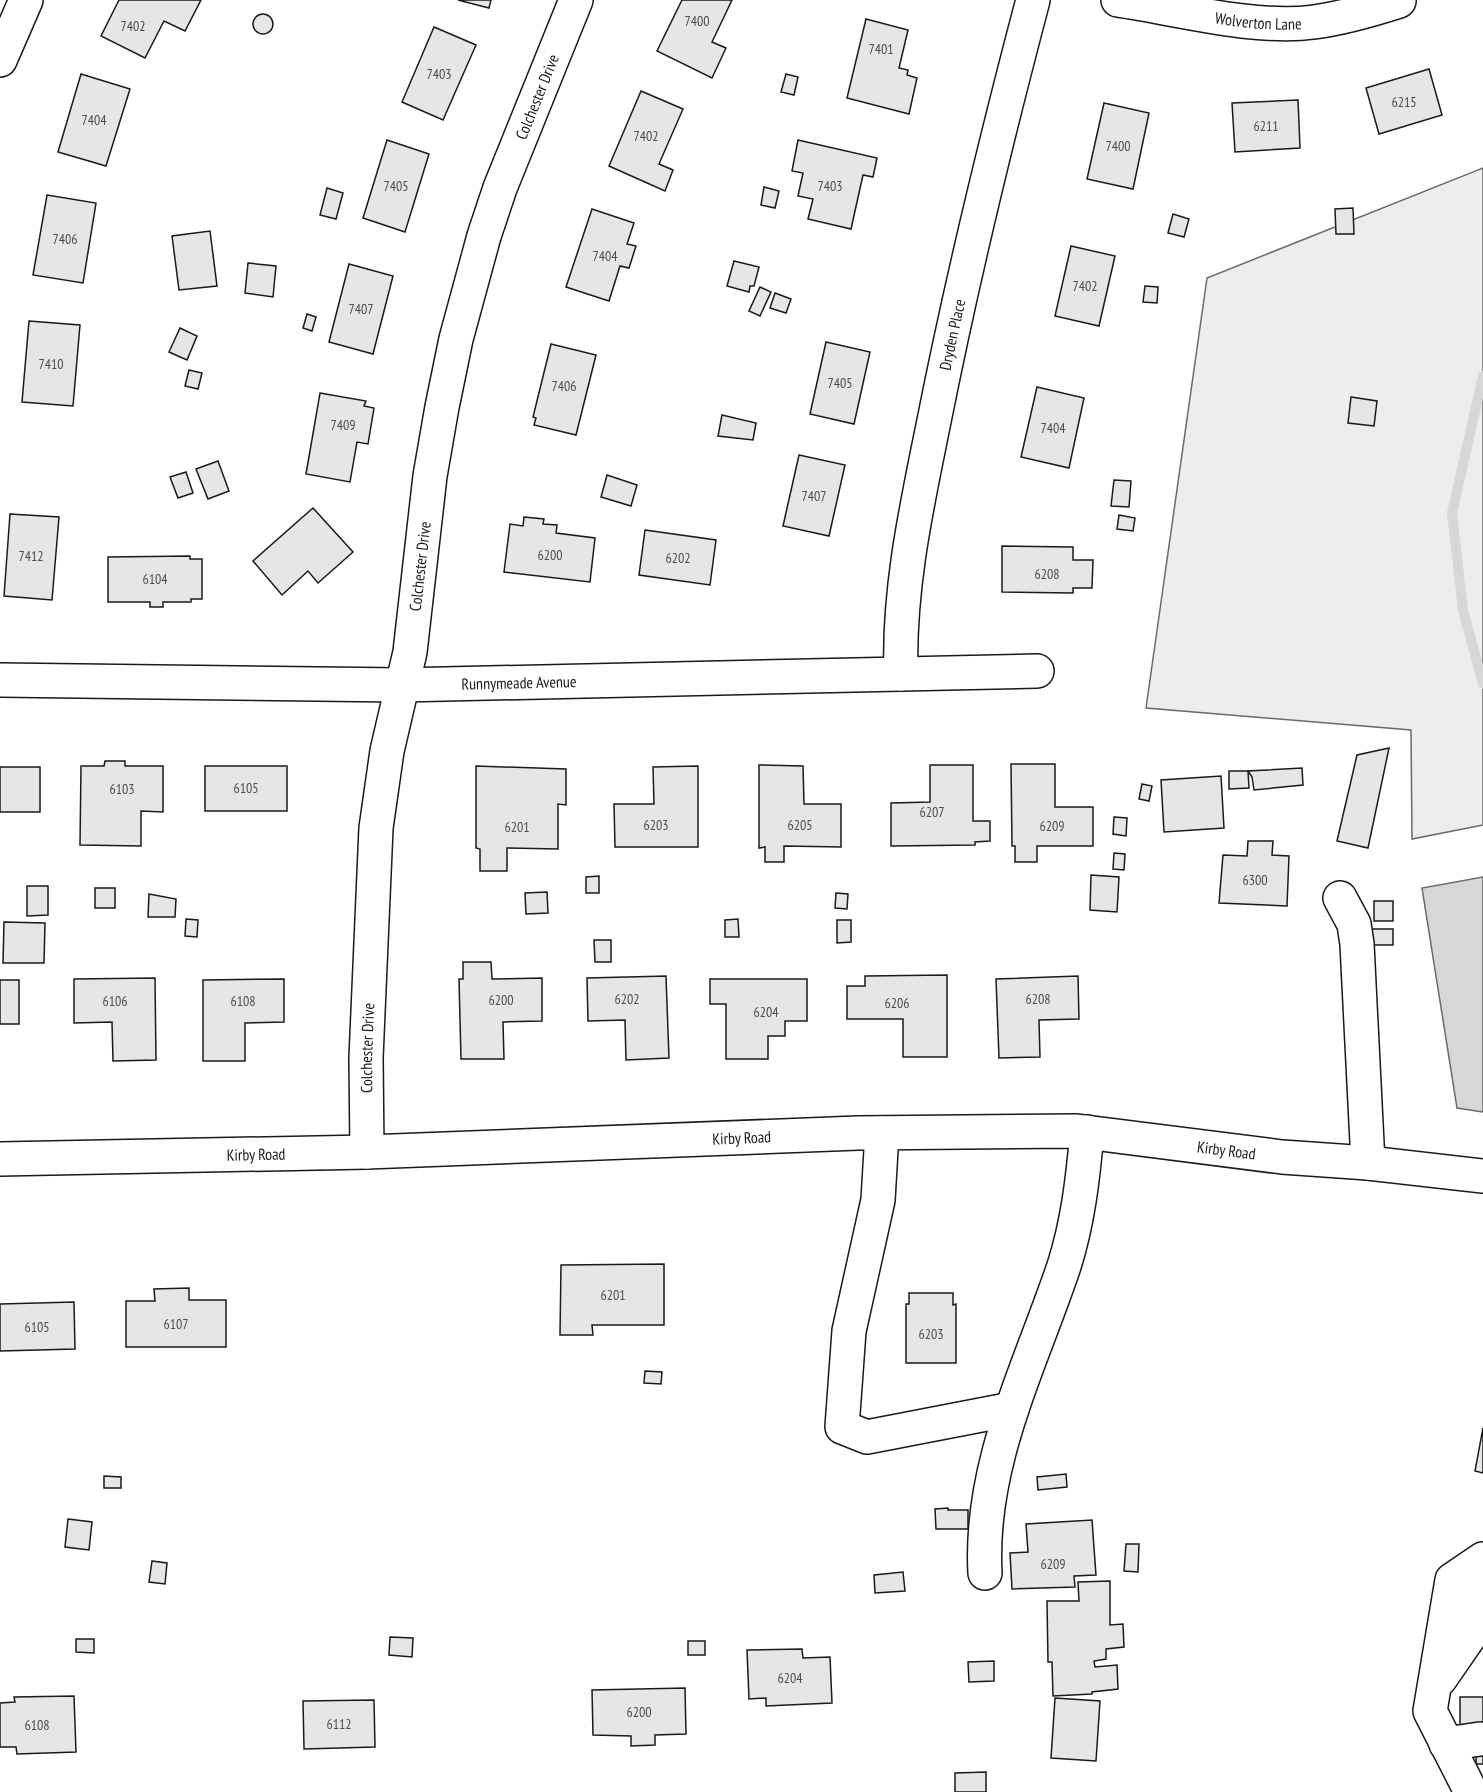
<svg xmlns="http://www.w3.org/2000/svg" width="1483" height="1792" viewBox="0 0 1483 1792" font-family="'PT Sans Narrow',sans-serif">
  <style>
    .green { fill: #ededed; stroke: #6a6a6a; stroke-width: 1.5 }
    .water { fill: #d7d7d7; stroke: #6a6a6a; stroke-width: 1.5 }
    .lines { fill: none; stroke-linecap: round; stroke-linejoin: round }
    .stream { stroke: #d7d7d7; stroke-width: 10 }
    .building { fill: #e6e6e6; stroke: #1a1a1a; stroke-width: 1.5 }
    .minor-casing { stroke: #1a1a1a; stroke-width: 36 }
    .major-casing { stroke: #1a1a1a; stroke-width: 36 }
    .minor { stroke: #fff; stroke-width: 33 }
    .major { stroke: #fff; stroke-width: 33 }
    .labels { text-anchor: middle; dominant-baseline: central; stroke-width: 4.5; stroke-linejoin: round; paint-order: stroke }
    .number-label { font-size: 14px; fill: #4d4d4d }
    .street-label { font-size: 16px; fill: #1a1a1a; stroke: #fff }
  </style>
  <rect width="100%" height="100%" fill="#fff"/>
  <polygon class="green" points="1483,168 1483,825 1412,839 1411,730 1146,708 1207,278"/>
  <polygon class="water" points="1483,877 1483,1112 1457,1108 1422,888"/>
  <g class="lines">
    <polyline class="stream" points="1483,376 1452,513 1463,610 1483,684"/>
  </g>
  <g class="building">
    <polygon points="119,0 201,0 185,31 164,21 145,58 101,36"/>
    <polygon points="458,0 491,0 489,8"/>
    <polygon points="682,0 732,0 712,42 726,48 712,78 657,51"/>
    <circle cx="263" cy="24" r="10"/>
    <polygon points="866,19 908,30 899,68 908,70 907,75 917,78 909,114 847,98"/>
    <polygon points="434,27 476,45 443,120 402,102"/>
    <polygon points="1429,69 1442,115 1379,134 1366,88"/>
    <polygon points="81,74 130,89 106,166 58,152"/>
    <polygon points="786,74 798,77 794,95 781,92"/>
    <polygon points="641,91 683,109 659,164 673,170 665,191 609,166"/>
    <polygon points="1298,100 1300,148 1235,152 1232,103"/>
    <polygon points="1104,103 1149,113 1133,189 1087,179"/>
    <polygon points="387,140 429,154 405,232 363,218"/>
    <polygon points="798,140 877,158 873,177 863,175 851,229 808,219 813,199 798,196 803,173 792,171"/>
    <polygon points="764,187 779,191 775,208 761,205"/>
    <polygon points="327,188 343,193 336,219 320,215"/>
    <polygon points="47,195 96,203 83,283 33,275"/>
    <polygon points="1353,208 1354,234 1336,234 1335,209"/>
    <polygon points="592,209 634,223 627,244 636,246 629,268 620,266 609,301 566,287"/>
    <polygon points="1173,214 1189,219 1184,237 1168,233"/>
    <polygon points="210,231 217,286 179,290 172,236"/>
    <polygon points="1071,246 1115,256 1099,326 1055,316"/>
    <polygon points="734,261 759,267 754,286 750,286 749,292 727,286"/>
    <polygon points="248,263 276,266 273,297 245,293"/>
    <polygon points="349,264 393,276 373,354 329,342"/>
    <polygon points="1145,286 1158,287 1157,303 1143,302"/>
    <polygon points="760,287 771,292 760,316 749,311"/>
    <polygon points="775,293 791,299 786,313 770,308"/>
    <polygon points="307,314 316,317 312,331 303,328"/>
    <polygon points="29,321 80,325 73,406 22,402"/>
    <polygon points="180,328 197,336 187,360 169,352"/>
    <polygon points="826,342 870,352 854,424 810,414"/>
    <polygon points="551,344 596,355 576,435 534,425 536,418 533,417"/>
    <polygon points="189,370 202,373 198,389 185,386"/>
    <polygon points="1037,387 1084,398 1069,468 1021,457"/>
    <polygon points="320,393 366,401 364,406 374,408 368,444 357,442 350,482 306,474"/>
    <polygon points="1351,397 1377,401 1374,426 1348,423"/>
    <polygon points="722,415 756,423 753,440 718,436"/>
    <polygon points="799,455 845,465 829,536 783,526"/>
    <polygon points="218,461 229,491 208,499 196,469"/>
    <polygon points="186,472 193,493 178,498 170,477"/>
    <polygon points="607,475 637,485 631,506 601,497"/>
    <polygon points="1114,480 1131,481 1129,507 1111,506"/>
    <polygon points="313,508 353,552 318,583 308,571 282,595 253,561"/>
    <polygon points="10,514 59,517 52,600 4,596"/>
    <polygon points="1119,515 1135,518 1133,531 1117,529"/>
    <polygon points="524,517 544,519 543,524 557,525 556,533 595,538 590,582 504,572 510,524 523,526"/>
    <polygon points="645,530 716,540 710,585 639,575"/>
    <polygon points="1002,546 1073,547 1073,560 1093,560 1092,588 1073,588 1073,593 1002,592"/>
    <polygon points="190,556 190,559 202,559 202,599 191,599 191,602 163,602 163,607 150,607 150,602 108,602 108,557"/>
    <polygon points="1389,748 1368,848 1337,841 1357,755"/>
    <polygon points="105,761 125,761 125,766 163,766 163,812 141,811 141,846 80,845 81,766 104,766"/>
    <polygon points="1011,764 1055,764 1055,807 1093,807 1093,846 1037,846 1037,862 1015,862 1015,846 1012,846"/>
    <polygon points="759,765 803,766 804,804 841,804 841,847 784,846 784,862 765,862 765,847 759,848"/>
    <polygon points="930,765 973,765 973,821 990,821 990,841 975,842 975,845 891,846 891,803 930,802"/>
    <rect x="205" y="766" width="82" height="45"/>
    <polygon points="476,766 566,769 566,805 558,804 558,849 507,848 507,871 480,871 480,849 476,848"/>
    <polygon points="698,766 698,847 615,847 614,804 654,804 653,767"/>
    <rect x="0" y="767" width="40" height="45"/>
    <polygon points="1302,768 1303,785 1254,790 1252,777 1248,771"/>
    <polygon points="1229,771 1248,771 1249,788 1229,789"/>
    <polygon points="1221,776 1224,828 1164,832 1161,780"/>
    <polygon points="1142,784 1152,786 1149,801 1139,799"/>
    <polygon points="1114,817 1127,818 1126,836 1113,834"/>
    <polygon points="1248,841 1273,841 1272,855 1289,856 1287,906 1219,903 1223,855 1247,856"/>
    <polygon points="1114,853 1125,854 1124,870 1113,869"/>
    <polygon points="1091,875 1119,877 1117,912 1090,910"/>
    <polygon points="599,876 599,893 586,893 586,877"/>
    <polygon points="27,886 48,886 48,915 27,916"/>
    <rect x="95" y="888" width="20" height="20"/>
    <polygon points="547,892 548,913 526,914 525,893"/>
    <polygon points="836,893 848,894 847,909 835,908"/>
    <polygon points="149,894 176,899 175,917 148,917"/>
    <rect x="1374" y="901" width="19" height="20"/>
    <polygon points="186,919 198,920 197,937 185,936"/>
    <polygon points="738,919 739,937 725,937 725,920"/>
    <polygon points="837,920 851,920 851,942 837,943"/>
    <polygon points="4,922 45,923 44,963 3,963"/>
    <rect x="1366" y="929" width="27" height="16"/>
    <polygon points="594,940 611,940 611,962 595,962"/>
    <polygon points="463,962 491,962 492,979 542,978 542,1021 503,1022 504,1059 461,1059 459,979 463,979"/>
    <polygon points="947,975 947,1057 903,1057 903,1019 847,1019 847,986 865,986 865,976"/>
    <polygon points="666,976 669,1058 626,1060 625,1020 588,1021 587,978"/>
    <polygon points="1078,976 1079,1019 1039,1020 1040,1057 999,1058 996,979"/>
    <polygon points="155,978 156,1060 113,1061 112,1022 74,1023 74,979"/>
    <polygon points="284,979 284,1022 245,1023 245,1061 203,1061 203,980"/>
    <polygon points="710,979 807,979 807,1021 785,1021 785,1036 768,1036 768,1059 726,1059 726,1004 710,1004"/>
    <rect x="0" y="980" width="19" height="44"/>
    <polygon points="664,1264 664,1325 592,1325 593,1335 560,1335 561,1265"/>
    <polygon points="189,1288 189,1300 226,1300 226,1347 126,1347 126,1301 155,1301 154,1289"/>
    <polygon points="909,1293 953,1293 953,1305 956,1304 956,1363 906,1363 906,1304 909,1304"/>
    <polygon points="74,1302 75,1349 0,1351 0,1304"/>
    <polygon points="645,1371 662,1372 661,1384 644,1383"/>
    <polygon points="1483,1428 1483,1473 1475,1471"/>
    <polygon points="1066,1474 1067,1487 1038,1490 1037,1477"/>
    <polygon points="104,1476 121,1477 121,1488 104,1488"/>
    <polygon points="948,1508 948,1510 968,1510 968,1529 936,1529 935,1509"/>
    <polygon points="68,1519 92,1522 89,1550 65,1547"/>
    <polygon points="1092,1520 1096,1575 1074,1576 1075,1587 1012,1589 1010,1553 1028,1552 1026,1524"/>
    <polygon points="1126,1544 1139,1544 1138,1572 1124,1571"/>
    <polygon points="152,1561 167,1563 165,1584 149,1582"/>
    <polygon points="903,1572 905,1591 875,1593 874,1575"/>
    <polygon points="1110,1581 1110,1625 1123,1624 1124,1647 1106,1649 1106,1659 1094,1661 1095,1667 1117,1665 1118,1689 1092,1692 1092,1694 1053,1696 1052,1662 1048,1662 1047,1601 1079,1601 1078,1582"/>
    <polygon points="390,1637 413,1638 412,1657 389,1655"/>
    <polygon points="76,1639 94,1639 94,1653 76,1652"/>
    <rect x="688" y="1641" width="17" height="14"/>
    <polygon points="802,1649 803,1658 830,1657 832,1703 766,1706 766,1698 749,1699 747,1650"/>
    <polygon points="994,1661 994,1681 969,1682 968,1662"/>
    <polygon points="685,1688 686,1734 655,1735 655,1745 631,1746 631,1736 593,1735 592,1690"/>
    <polygon points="74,1696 76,1752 17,1754 16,1747 0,1747 0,1703 15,1702 14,1697"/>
    <polygon points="1460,1697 1483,1697 1483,1764 1476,1764 1477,1725 1460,1725"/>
    <polygon points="1055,1698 1100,1701 1096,1761 1051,1758"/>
    <polygon points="374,1700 375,1747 304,1749 303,1701"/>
    <polygon points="986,1772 986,1792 955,1792 955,1773"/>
  </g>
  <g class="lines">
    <defs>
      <g id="minor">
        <path id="s1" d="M1118 0C1178 9 1255 30 1314 22 1343 18 1371 10 1399 1"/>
        <polyline points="0,60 26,0"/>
        <path id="s2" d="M901 674C898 589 917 505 934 421 962 280 996 140 1033 0"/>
        <path id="s3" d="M0 680 401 685 1037 671"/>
        <polyline points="1340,898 1354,924 1357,944 1368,1163"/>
        <polyline points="882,1133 878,1200 849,1331 842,1427 867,1437 1012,1409"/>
        <path id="s4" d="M367 1152 366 1058 376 828 387 751 410 652 430 476 442 407 456 339 484 236 500 188 576 0"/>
        <path d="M985 1573C979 1464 1030 1367 1064 1266 1078 1222 1083 1178 1087 1132"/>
        <polyline points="1440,1679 1469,1637 1483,1580"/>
        <polyline points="1446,1744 1480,1739"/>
        <polyline points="1471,1792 1430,1711 1452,1580 1483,1559"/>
      </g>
      <g id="major">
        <path id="s5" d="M0 1159 367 1152 858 1133 1077 1131 1282 1157 1368 1163 1483 1176"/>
      </g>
    </defs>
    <use href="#minor" class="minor-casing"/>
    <use href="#major" class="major-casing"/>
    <use href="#minor" class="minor"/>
    <use href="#major" class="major"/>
  </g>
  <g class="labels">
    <g class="number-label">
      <text x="697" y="21">7400</text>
      <text x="133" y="26">7402</text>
      <text x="881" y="49">7401</text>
      <text x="439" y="74">7403</text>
      <text x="1404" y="102">6215</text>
      <text x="94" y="120">7404</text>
      <text x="1266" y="126">6211</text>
      <text x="646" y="136">7402</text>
      <text x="1118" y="146">7400</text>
      <text x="396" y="186">7405</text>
      <text x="830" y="186">7403</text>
      <text x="65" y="239">7406</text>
      <text x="605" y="256">7404</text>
      <text x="1085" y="286">7402</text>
      <text x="361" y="309">7407</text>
      <text x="51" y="364">7410</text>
      <text x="840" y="383">7405</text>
      <text x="564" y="386">7406</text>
      <text x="343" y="425">7409</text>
      <text x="1053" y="428">7404</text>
      <text x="814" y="496">7407</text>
      <text x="550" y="555">6200</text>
      <text x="31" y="556">7412</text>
      <text x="678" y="558">6202</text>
      <text x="1047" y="574">6208</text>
      <text x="155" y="579">6104</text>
      <text x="246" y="788">6105</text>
      <text x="122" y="789">6103</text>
      <text x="932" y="812">6207</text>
      <text x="656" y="825">6203</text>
      <text x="800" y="825">6205</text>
      <text x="1052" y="826">6209</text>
      <text x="517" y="827">6201</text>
      <text x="1255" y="880">6300</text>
      <text x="627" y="999">6202</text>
      <text x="1038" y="999">6208</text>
      <text x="501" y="1000">6200</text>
      <text x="115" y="1001">6106</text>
      <text x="243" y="1001">6108</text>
      <text x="897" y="1003">6206</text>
      <text x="766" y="1012">6204</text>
      <text x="613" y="1295">6201</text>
      <text x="176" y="1324">6107</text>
      <text x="37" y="1327">6105</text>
      <text x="931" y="1334">6203</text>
      <text x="1053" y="1564">6209</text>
      <text x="790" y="1678">6204</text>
      <text x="639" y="1712">6200</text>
      <text x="339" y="1724">6112</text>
      <text x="37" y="1725">6108</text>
    </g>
    <g class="street-label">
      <text stroke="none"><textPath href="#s1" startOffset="142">Wolverton Lane</textPath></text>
      <text stroke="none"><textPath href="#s4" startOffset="1076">Colchester Drive</textPath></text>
      <text stroke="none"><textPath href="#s2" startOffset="344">Dryden Place</textPath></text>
      <text stroke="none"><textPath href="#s4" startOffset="590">Colchester Drive</textPath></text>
      <text stroke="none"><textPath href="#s3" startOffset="519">Runnymeade Avenue</textPath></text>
      <text stroke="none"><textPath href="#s4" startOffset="104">Colchester Drive</textPath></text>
      <text stroke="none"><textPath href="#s5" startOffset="742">Kirby Road</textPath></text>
      <text stroke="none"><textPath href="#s5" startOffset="1228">Kirby Road</textPath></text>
      <text stroke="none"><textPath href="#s5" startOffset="256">Kirby Road</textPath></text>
    </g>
  </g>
</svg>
